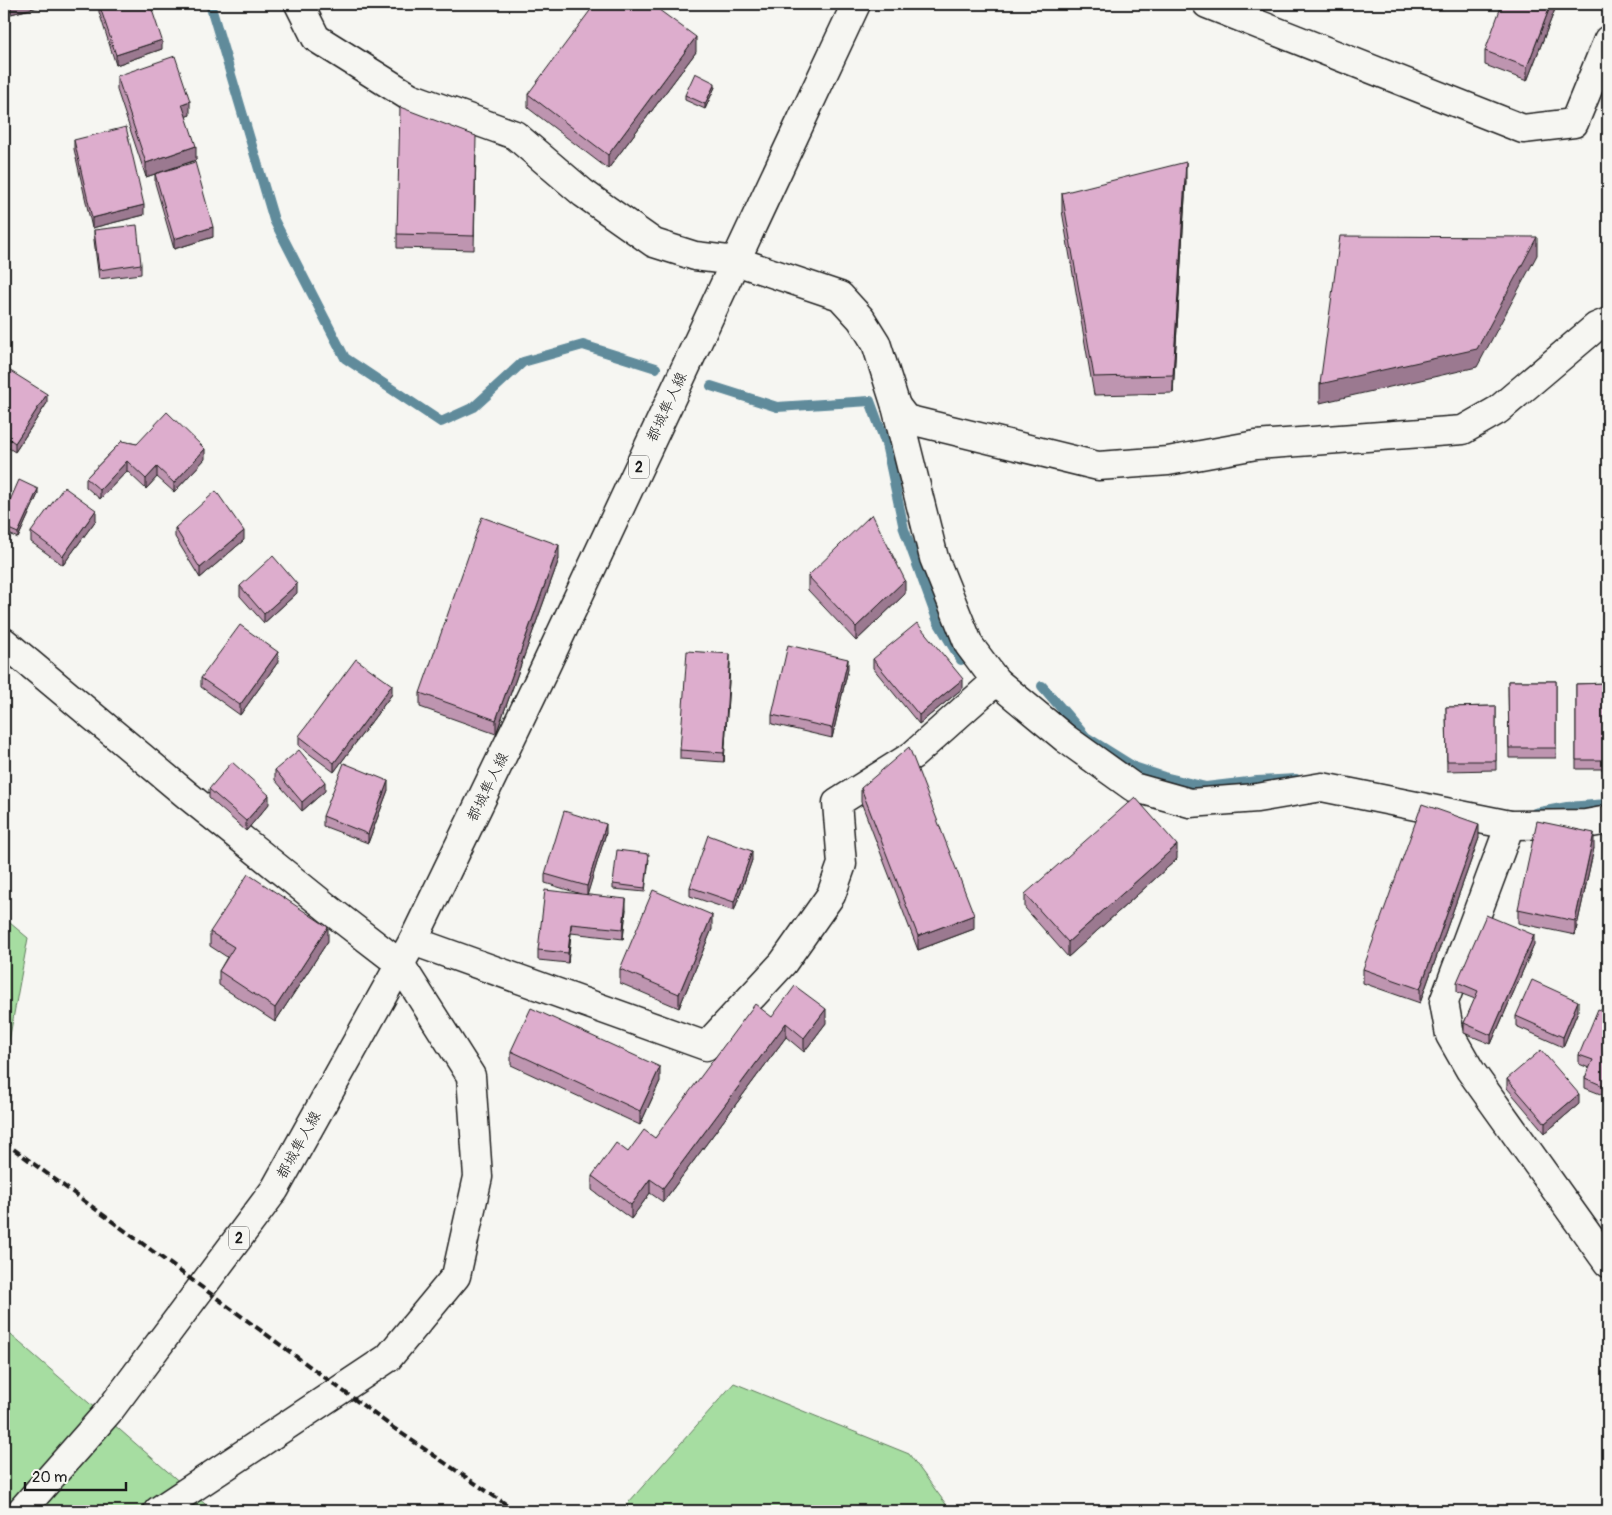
<svg xmlns="http://www.w3.org/2000/svg" width="1612" height="1515" viewBox="0 0 1612 1515" font-family="Pangolin,'Klee One',sans-serif">
  <style>
    .green { fill: #a6dda1; stroke: #617c5e }
    .lines { fill: none; stroke-linecap: round; stroke-linejoin: round }
    .stream { stroke: #608b9b; stroke-width: 10 }
    .minor-casing { stroke: #1c1c1c; stroke-width: 31 }
    .major-casing { stroke: #1c1c1c; stroke-width: 31 }
    .minor { stroke: #f6f6f2; stroke-width: 28 }
    .major { stroke: #f6f6f2; stroke-width: 28 }
    .rail { stroke: #1c1c1c; stroke-width: 4; stroke-dasharray: 8 4; stroke-linecap: butt }
    .wall { fill: #be95b0; stroke: #1c1c1c }
    .shaded-wall { fill: #9b7990; stroke: #1c1c1c }
    .building { fill: #ddadcd; stroke: #1c1c1c }
    .labels { text-anchor: middle; dominant-baseline: central; stroke-width: 4.5; stroke-linejoin: round; paint-order: stroke }
    .shield { fill: #f6f6f2; stroke: #5d5d5c; stroke-width: 1 }
    .shield-label { font-size: 14px; font-weight: bold; fill: #1c1c1c }
    .street-label { font-size: 15px; fill: #1c1c1c; stroke: #f6f6f2 }
  </style>
  <rect width="100%" height="100%" fill="#f6f6f2"/>
  <filter id="ink" filterUnits="userSpaceOnUse"><feTurbulence type="fractalNoise" baseFrequency=".02" numOctaves="2"/><feDisplacementMap in="SourceGraphic" scale="10" xChannelSelector="R" yChannelSelector="G"/><feConvolveMatrix kernelMatrix="1 2 1 2 8 2 1 2 1" color-interpolation-filters="sRGB"/></filter>
  <g filter="url(#ink)">
    <g class="green">
      <polygon points="4,918 28,938 4,1068"/>
      <polygon points="4,1329 213,1511 4,1511"/>
      <polygon points="734,1383 909,1454 951,1511 621,1511"/>
    </g>
    <g class="lines">
      <g class="stream">
        <polyline points="210,4 274,220 345,358 441,422 474,407 523,362 583,345 656,368"/>
        <polyline points="711,386 777,407 870,401 886,444 904,529 938,622 961,660"/>
        <polyline points="1042,686 1086,737 1134,767 1164,777 1206,787 1257,781 1296,779"/>
        <polyline points="1535,813 1567,807 1608,804"/>
      </g>
      <defs>
        <g id="minor">
          <polyline points="299,4 316,38 410,97 515,135 583,193 654,243 695,256 736,261 840,296 861,319 876,343 896,406 934,558 969,645 996,681 1066,739 1133,787 1190,803 1257,798 1322,787 1510,825 1586,824 1608,820"/>
          <polyline points="1207,4 1523,129 1574,123 1608,40"/>
          <polyline points="896,406 906,419 1098,466 1168,461 1256,445 1463,430 1498,410 1596,327 1608,322"/>
          <polyline points="4,642 187,795 330,910 400,964 471,1076 478,1177 456,1276 388,1358 158,1511"/>
          <polyline points="1510,825 1444,1002 1450,1035 1470,1070 1608,1263"/>
          <polyline points="413,941 706,1046 783,963 831,895 842,864 837,803 913,755 996,681"/>
        </g>
        <polyline id="major" points="21,1511 109,1411 275,1189 413,941 542,674 856,4"/>
      </defs>
      <use href="#minor" class="minor-casing"/>
      <use href="#major" class="major-casing"/>
      <use href="#minor" class="minor"/>
      <use href="#major" class="major"/>
      <polyline class="rail" points="4,1142 395,1429 516,1511"/>
    </g>
    <g class="wall">
      <polygon points="8,4 49,4 11,14"/>
      <polygon points="99,4 162,49 116,65 99,12"/>
      <polygon points="1557,4 1527,81 1485,65 1485,51"/>
      <polygon points="696,52 608,169 528,108 528,94"/>
      <polygon points="117,76 190,115 186,116 196,160 169,169 213,237 174,249 155,183 155,174 146,177 117,90"/>
      <polygon points="715,87 705,109 685,100 685,95"/>
      <polygon points="74,140 144,215 92,228 74,149"/>
      <polygon points="476,151 474,250 397,248 397,234"/>
      <polygon points="1186,181 1173,393 1094,395 1062,211 1062,193"/>
      <polygon points="94,230 141,264 141,274 99,279 94,240"/>
      <polygon points="4,367 47,403 15,452 4,445"/>
      <polygon points="122,441 205,459 174,492 157,477 146,489 127,471 100,499 86,487 86,478"/>
      <polygon points="38,494 18,538 4,532 4,514"/>
      <polygon points="96,520 63,565 31,542 31,532"/>
      <polygon points="175,528 244,540 200,578 175,537"/>
      <polygon points="559,559 496,734 420,707 420,693"/>
      <polygon points="808,576 905,594 856,641 808,590"/>
      <polygon points="240,586 297,593 264,623 240,596"/>
      <polygon points="873,659 963,688 919,724 873,668"/>
      <polygon points="278,662 240,715 201,687 201,678"/>
      <polygon points="730,664 724,762 680,759 680,750"/>
      <polygon points="848,669 832,738 772,724 772,715"/>
      <polygon points="1508,681 1556,681 1556,758 1509,758"/>
      <polygon points="1608,683 1608,769 1576,769 1576,684"/>
      <polygon points="392,694 334,772 299,746 299,736"/>
      <polygon points="1496,706 1496,770 1447,771 1446,707"/>
      <polygon points="275,770 325,791 302,811 275,780"/>
      <polygon points="861,788 974,929 918,950 861,802"/>
      <polygon points="209,789 269,804 246,831 209,798"/>
      <polygon points="388,790 368,843 323,826 323,816"/>
      <polygon points="606,833 587,895 626,909 623,939 571,933 568,963 538,960 538,950 581,894 545,883 545,874"/>
      <polygon points="1479,838 1420,1003 1363,983 1363,969"/>
      <polygon points="1594,848 1575,935 1518,923 1518,909"/>
      <polygon points="649,859 645,892 613,889 613,884"/>
      <polygon points="1177,859 1068,957 1025,908 1025,894"/>
      <polygon points="752,860 734,911 690,896 690,887"/>
      <polygon points="712,929 679,1008 620,983 620,969"/>
      <polygon points="210,932 328,941 275,1022 219,985 219,971 227,957 210,946"/>
      <polygon points="1534,945 1491,1044 1464,1033 1464,1023 1475,999 1457,992 1457,982"/>
      <polygon points="1578,1011 1563,1047 1516,1026 1516,1016"/>
      <polygon points="1608,1013 1608,1097 1585,1088 1585,1078 1589,1068 1579,1064 1579,1055"/>
      <polygon points="772,1017 826,1023 804,1052 786,1037 663,1202 650,1193 631,1219 592,1190 592,1176 628,1152 655,1138"/>
      <polygon points="511,1051 660,1081 640,1125 511,1065"/>
      <polygon points="1507,1079 1579,1104 1545,1133 1507,1088"/>
    </g>
    <g class="shaded-wall">
      <polygon points="15,4 49,4 11,14 11,5"/>
      <polygon points="1551,4 1557,4 1527,81 1527,67"/>
      <polygon points="696,37 696,52 608,169 608,155"/>
      <polygon points="162,40 162,49 116,65 116,55"/>
      <polygon points="715,83 715,87 705,109 705,104"/>
      <polygon points="190,101 190,115 182,118 182,104"/>
      <polygon points="196,146 196,160 146,177 146,163"/>
      <polygon points="1186,162 1186,181 1173,393 1173,375"/>
      <polygon points="144,205 144,215 92,228 92,218"/>
      <polygon points="213,227 213,237 174,249 174,239"/>
      <polygon points="1537,237 1537,255 1477,367 1320,403 1320,384"/>
      <polygon points="47,394 47,403 15,452 15,443"/>
      <polygon points="205,449 205,459 174,492 174,483"/>
      <polygon points="127,461 127,471 100,499 100,490"/>
      <polygon points="157,467 157,477 146,489 146,479"/>
      <polygon points="38,489 38,494 18,538 18,533"/>
      <polygon points="96,510 96,520 63,565 63,556"/>
      <polygon points="244,531 244,540 200,578 200,568"/>
      <polygon points="559,545 559,559 496,734 496,720"/>
      <polygon points="905,580 905,594 856,641 856,627"/>
      <polygon points="297,584 297,593 264,623 264,614"/>
      <polygon points="278,652 278,662 240,715 240,705"/>
      <polygon points="730,654 730,664 724,762 724,753"/>
      <polygon points="848,659 848,669 832,738 832,728"/>
      <polygon points="963,679 963,688 919,724 919,715"/>
      <polygon points="392,685 392,694 334,772 334,763"/>
      <polygon points="388,781 388,790 368,843 368,834"/>
      <polygon points="325,782 325,791 302,811 302,802"/>
      <polygon points="269,795 269,804 246,831 246,821"/>
      <polygon points="606,824 606,833 587,896 587,886"/>
      <polygon points="1479,824 1479,838 1420,1003 1420,989"/>
      <polygon points="1594,833 1594,848 1575,935 1575,921"/>
      <polygon points="1177,845 1177,859 1068,957 1068,942"/>
      <polygon points="752,851 752,860 734,911 734,902"/>
      <polygon points="626,899 626,909 623,939 623,929"/>
      <polygon points="712,915 712,929 679,1008 679,994"/>
      <polygon points="974,915 974,929 918,950 918,936"/>
      <polygon points="571,924 571,933 568,963 568,953"/>
      <polygon points="328,927 328,941 275,1022 275,1008"/>
      <polygon points="1534,935 1534,945 1491,1044 1491,1035"/>
      <polygon points="1578,1001 1578,1011 1563,1047 1563,1037"/>
      <polygon points="826,1009 826,1023 804,1052 804,1038"/>
      <polygon points="786,1023 786,1037 663,1202 663,1188"/>
      <polygon points="660,1067 660,1081 640,1125 640,1111"/>
      <polygon points="1579,1094 1579,1104 1545,1133 1545,1123"/>
      <polygon points="650,1179 650,1193 631,1219 631,1205"/>
    </g>
    <g class="building">
      <polygon points="99,4 150,4 162,40 116,55"/>
      <polygon points="595,4 651,4 696,37 608,155 528,94"/>
      <polygon points="1502,4 1551,4 1527,67 1485,51"/>
      <polygon points="175,56 190,101 182,104 196,146 146,163 117,76"/>
      <polygon points="695,73 715,83 705,104 685,95"/>
      <polygon points="400,107 476,136 474,236 397,234"/>
      <polygon points="126,127 144,205 92,218 74,140"/>
      <polygon points="195,162 213,227 174,239 155,174"/>
      <polygon points="1186,162 1173,375 1094,377 1062,193"/>
      <polygon points="137,225 141,264 99,270 94,230"/>
      <polygon points="1340,236 1537,237 1477,349 1320,384"/>
      <polygon points="4,367 47,394 15,443 4,435"/>
      <polygon points="167,412 205,449 174,483 157,467 146,479 127,461 100,490 86,478 122,441 137,444"/>
      <polygon points="19,480 38,489 18,533 4,527 4,514"/>
      <polygon points="64,487 96,510 63,556 31,532"/>
      <polygon points="216,491 244,531 200,568 175,528"/>
      <polygon points="872,514 905,580 856,627 808,576"/>
      <polygon points="482,517 559,545 496,720 420,693"/>
      <polygon points="273,556 297,584 264,614 240,586"/>
      <polygon points="917,623 963,679 919,715 873,659"/>
      <polygon points="240,625 278,652 240,705 201,678"/>
      <polygon points="788,645 848,659 832,728 772,715"/>
      <polygon points="687,651 730,654 724,753 680,750"/>
      <polygon points="356,659 392,685 334,763 299,736"/>
      <polygon points="1508,681 1556,681 1556,748 1509,748"/>
      <polygon points="1608,683 1608,760 1576,760 1576,684"/>
      <polygon points="1496,706 1496,761 1447,761 1446,707"/>
      <polygon points="909,747 974,915 918,936 861,788"/>
      <polygon points="299,750 325,782 302,802 275,770"/>
      <polygon points="232,762 269,795 246,821 209,789"/>
      <polygon points="344,763 388,781 368,834 323,816"/>
      <polygon points="1135,797 1177,845 1068,942 1025,894"/>
      <polygon points="1422,804 1479,824 1420,989 1363,969"/>
      <polygon points="564,811 606,824 587,886 545,874"/>
      <polygon points="1537,821 1594,833 1575,921 1518,909"/>
      <polygon points="708,835 752,851 734,902 690,887"/>
      <polygon points="617,850 649,854 645,888 613,884"/>
      <polygon points="248,874 328,927 275,1008 219,971 234,947 210,932"/>
      <polygon points="545,890 626,899 623,929 571,924 568,953 538,950"/>
      <polygon points="653,890 712,915 679,994 620,969"/>
      <polygon points="1486,915 1534,935 1491,1035 1464,1023 1478,991 1457,982"/>
      <polygon points="1532,980 1578,1001 1563,1037 1516,1016"/>
      <polygon points="795,986 826,1009 804,1038 786,1023 663,1188 650,1179 631,1205 592,1176 616,1143 628,1152 644,1130 655,1138 755,1004 772,1017"/>
      <polygon points="531,1008 660,1067 640,1111 511,1051"/>
      <polygon points="1598,1009 1608,1013 1608,1088 1585,1078 1593,1060 1579,1055"/>
      <polygon points="1541,1050 1579,1094 1545,1123 1507,1079"/>
    </g>
  </g>
  <g class="labels">
    <g class="shield">
      <rect x="629" y="455.5" width="20" height="23" rx="4"/>
      <rect x="229" y="1226.5" width="20" height="23" rx="4"/>
    </g>
    <g class="shield-label">
      <text x="639" y="467">2</text>
      <text x="239" y="1238">2</text>
    </g>
    <g class="street-label">
      <text transform="translate(667 407) rotate(-65)">都城隼人線</text>
      <text transform="translate(488 787) rotate(-64)">都城隼人線</text>
      <text transform="translate(299 1145) rotate(-61)">都城隼人線</text>
    </g>
  </g>
  <rect width="1612" height="1515" fill="none" stroke="#f6f6f2" stroke-width="20"/>
  <rect x="10" y="10" width="1592" height="1495" fill="none" stroke="#1c1c1c" stroke-width="2" filter="url(#ink)"/>
  <path d="M25 1482v8h101v-8" fill="none" stroke="#1c1c1c" stroke-width="2.5"/>
  <text x="32" y="1482" font-size="15" fill="#1c1c1c" stroke="#f6f6f2" stroke-width="4" paint-order="stroke">20 m</text>
</svg>
